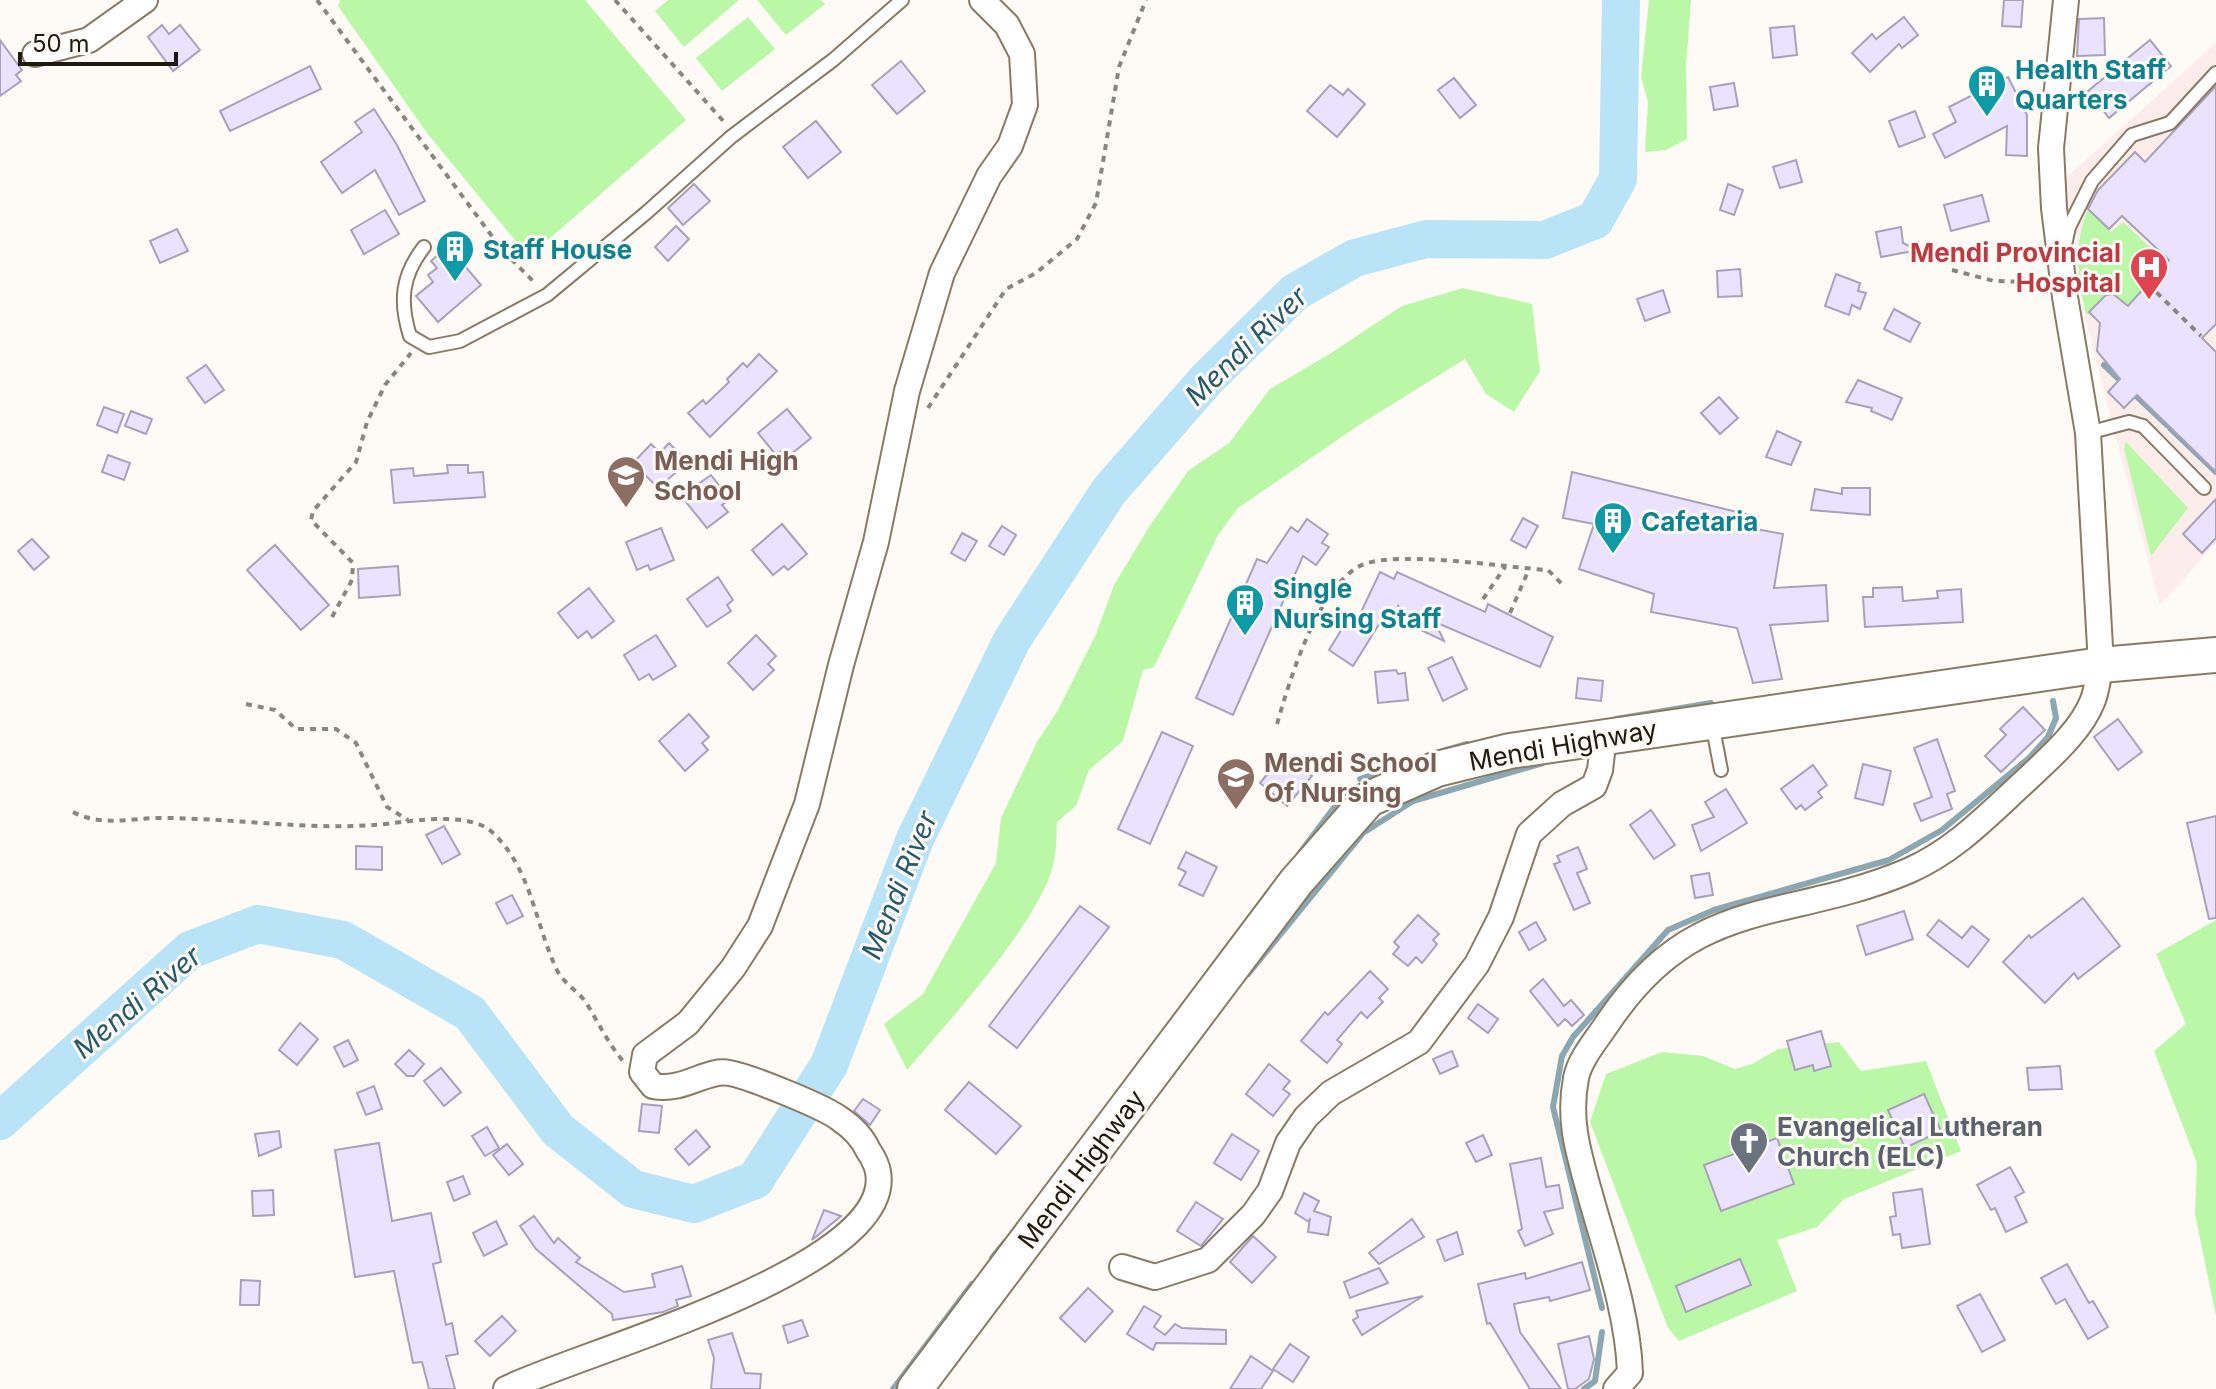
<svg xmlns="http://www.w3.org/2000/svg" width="2216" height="1389" viewBox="0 0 2216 1389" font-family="Inter,sans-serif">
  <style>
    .medical { fill: #fdedea }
    .green { fill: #baf7a6 }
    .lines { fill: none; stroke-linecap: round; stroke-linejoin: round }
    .stream { stroke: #8ba7b1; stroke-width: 6 }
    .river { stroke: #b9e3f6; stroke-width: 38 }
    .building { fill: #eae2ff; stroke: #a8a1bb; stroke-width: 2 }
    .service-casing { stroke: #897a63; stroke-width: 16 }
    .minor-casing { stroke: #897a63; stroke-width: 28 }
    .secondary-casing { stroke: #897a63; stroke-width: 38 }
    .path { stroke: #8a867e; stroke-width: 4; stroke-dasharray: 6 6; stroke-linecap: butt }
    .service { stroke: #fff; stroke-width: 12 }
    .minor { stroke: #fff; stroke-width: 24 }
    .secondary { stroke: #fff; stroke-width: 34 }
    .labels { text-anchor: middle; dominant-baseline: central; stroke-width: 6; stroke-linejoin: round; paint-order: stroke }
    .culture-label { font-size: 26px; font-weight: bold; fill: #0d838f; stroke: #fefbf6; text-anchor: start }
    .health-label { font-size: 26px; font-weight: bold; fill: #be3a42; stroke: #fefbf6; text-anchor: end }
    .education-label { font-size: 26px; font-weight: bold; fill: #785e54; stroke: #fefbf6; text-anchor: start }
    .street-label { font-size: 26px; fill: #1f1a10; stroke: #fefbf6 }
    .worship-label { font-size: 26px; font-weight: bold; fill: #5b616d; stroke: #fefbf6; text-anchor: start }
    .water-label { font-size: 28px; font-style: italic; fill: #26596c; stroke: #fefbf6 }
  </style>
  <rect width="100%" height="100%" fill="#fefbf6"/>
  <polygon class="medical" points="2216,43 2216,543 2160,605 2087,325 2076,276 2077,231 2057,221 2065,179"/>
  <g class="green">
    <polygon points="340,0 585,0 686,120 549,239 518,244 427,133 338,6"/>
    <polygon points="668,0 739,0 684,47 655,11"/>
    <polygon points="757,0 821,0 825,4 786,35"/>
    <polygon points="1649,0 1691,0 1686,66 1687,139 1666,150 1645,152 1648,102 1641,77"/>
    <polygon points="748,17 775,49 722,91 696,58"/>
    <path d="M2088 210 2111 232 2123 222 2216 309 2192 320 2157 270 2126 310 2086 314C2078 278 2073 244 2088 210Z"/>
    <path d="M1463 288 1532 304 1540 371 1514 412 1486 394 1465 359 1359 425 1238 508 1218 535 1154 667 1143 670 1123 741 1089 770 1076 806 1057 822C1056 835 1057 852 1053 865 1039 923 948 1022 907 1070L884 1024 923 994 996 863 1001 818 1037 742 1058 710 1096 634 1114 585 1149 527 1188 471 1229 443 1270 389 1331 353 1402 306Z"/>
    <polygon points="2126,442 2188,508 2151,556 2124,448"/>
    <polygon points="2216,920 2216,1316 2195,1214 2197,1163 2154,1051 2186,1024 2156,954"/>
    <polygon points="1839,1042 1861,1071 1926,1061 1961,1151 1844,1199 1817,1227 1777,1240 1797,1291 1679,1341 1668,1328 1590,1122 1606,1074 1662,1052 1703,1056 1735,1069 1752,1064 1778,1049"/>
  </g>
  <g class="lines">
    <g class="stream">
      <polyline points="2104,365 2124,384"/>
      <polyline points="2132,392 2167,425"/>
      <polyline points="2170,428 2216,472"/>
      <polyline points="1616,719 1711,703"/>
      <polyline points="1443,751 1467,744"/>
      <polyline points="1360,779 1417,760"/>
      <polyline points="1299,854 1345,793"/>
      <polyline points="1248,974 1363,833 1413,801 1543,763"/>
      <polyline points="992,1258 1005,1242"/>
      <polyline points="1602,1308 1553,1107 1562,1056 1573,1037 1668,930 1714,910 1889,860 1942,830 2029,758 2048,737 2056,718 2053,701"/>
      <polyline points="893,1389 972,1284"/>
      <polyline points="1584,1389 1595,1381 1602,1332"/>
    </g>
    <polyline class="river" points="0,1121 190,950 258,924 343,940 470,1013 558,1130 633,1189 694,1204 755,1180 829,1065 915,839 1012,640 1109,491 1206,380 1295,292 1355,258 1426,239 1545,240 1595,220 1618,179 1621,0"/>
  </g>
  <g class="building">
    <polygon points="2004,0 2023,0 2021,27 2002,26"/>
    <polygon points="1904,17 1918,35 1902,48 1899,44 1870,72 1852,53 1872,34 1876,39"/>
    <polygon points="2104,18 2105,55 2077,56 2079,19"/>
    <polygon points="162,25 169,34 180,25 200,50 173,71 148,37"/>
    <polygon points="1794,26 1797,55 1773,58 1770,28"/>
    <polygon points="0,40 22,70 16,75 21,81 0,96"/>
    <polygon points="2150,40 2171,66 2109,118 2088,91"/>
    <polygon points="901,61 925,91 897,114 872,85"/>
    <polygon points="310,66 321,89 230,131 220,111"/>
    <polygon points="2008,77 2027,115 2027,156 2006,155 2007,126 1945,158 1933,134 1956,122 1949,107"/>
    <polygon points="1454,78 1476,105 1460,118 1438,90"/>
    <polygon points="1734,83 1738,106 1714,110 1710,87"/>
    <polygon points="1330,85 1343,95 1348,89 1365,104 1337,137 1307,111"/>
    <polygon points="2216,86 2216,324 2202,338 2216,352 2216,472 2137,395 2124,408 2108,392 2120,379 2097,351 2100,323 2089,312 2106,295 2113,294 2128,306 2169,260 2122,216 2109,229 2088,209 2098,190 2135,152 2145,162"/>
    <polygon points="374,109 397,145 425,201 399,215 375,170 342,193 321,162 362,132 355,122"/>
    <polygon points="1915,111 1925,137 1899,147 1889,121"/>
    <polygon points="816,121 841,152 808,178 783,147"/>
    <polygon points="1796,160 1802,182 1780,188 1773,167"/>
    <polygon points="694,184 710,201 683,225 668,208"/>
    <polygon points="1728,184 1743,190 1734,215 1720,210"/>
    <polygon points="1982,195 1989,221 1951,231 1944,205"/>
    <polygon points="385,210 399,234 364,254 351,230"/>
    <polygon points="676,226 689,239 668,261 655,247"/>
    <polygon points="1901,227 1903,243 1918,250 1881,257 1876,232"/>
    <polygon points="177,229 188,251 160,263 150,241"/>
    <polygon points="448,246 481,285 438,322 416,296 433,282 428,275 437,268 431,261"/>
    <polygon points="1740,269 1742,296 1718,297 1717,271"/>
    <polygon points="1836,274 1860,283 1858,291 1866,293 1860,309 1852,305 1849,315 1825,306"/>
    <polygon points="1663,290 1670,312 1645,321 1637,299"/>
    <polygon points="1894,309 1920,323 1910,342 1884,329"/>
    <polygon points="759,354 777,371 710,437 688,413 703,400 706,404 729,382 727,379 743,363 747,367"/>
    <polygon points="206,365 224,390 205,403 187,378"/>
    <polygon points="1858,380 1902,398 1892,420 1871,411 1872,408 1846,402"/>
    <polygon points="1719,397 1738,418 1720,434 1701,413"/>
    <polygon points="104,407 124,414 117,433 97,425"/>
    <polygon points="787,409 811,438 790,455 784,449 776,455 758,433"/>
    <polygon points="131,411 152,419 146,434 125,426"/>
    <polygon points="1777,431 1801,442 1791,465 1766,457"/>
    <polygon points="669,443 688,462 658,488 633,463 651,444 660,453"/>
    <polygon points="108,455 130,463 124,480 102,472"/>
    <polygon points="447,465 468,465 468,473 483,472 485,497 394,503 391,470 413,468 414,476 448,473"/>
    <polygon points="1572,472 1758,517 1756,529 1783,534 1774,588 1826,585 1828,621 1770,625 1782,679 1753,683 1737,628 1651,612 1654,594 1579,569 1594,524 1563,518"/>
    <polygon points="711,475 730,499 722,505 728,512 707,528 681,496"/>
    <polygon points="1842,488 1870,488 1870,515 1811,510 1815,489 1842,494"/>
    <polygon points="2216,499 2216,538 2202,553 2183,534"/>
    <polygon points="1523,518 1538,526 1526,548 1511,540"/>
    <polygon points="1307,519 1328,534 1322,543 1329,547 1316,565 1303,556 1233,715 1196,698 1257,559 1267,563 1291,527 1298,532"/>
    <polygon points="782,524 807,554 788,570 784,566 773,575 752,550"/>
    <polygon points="1002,526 1016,535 1004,555 989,546"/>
    <polygon points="661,528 674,560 650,570 648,565 637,570 626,542"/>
    <polygon points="962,533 977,541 965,561 951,553"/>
    <polygon points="32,539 49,557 34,570 18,551"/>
    <polygon points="275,545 329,605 301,630 247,570"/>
    <polygon points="398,566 400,595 359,598 358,569"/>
    <polygon points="1380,572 1394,579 1397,572 1485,612 1488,604 1553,637 1540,667 1435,622 1444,641 1406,623 1398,605 1399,620 1386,613 1353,666 1329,650 1345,624 1353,629"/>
    <polygon points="718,577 733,600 727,605 731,611 707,627 687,599"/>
    <polygon points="1902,587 1903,601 1938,598 1937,591 1961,589 1963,622 1865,627 1863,597 1873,597 1873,588"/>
    <polygon points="589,588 614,621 592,638 587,631 578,638 558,613"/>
    <polygon points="656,635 676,666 653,680 649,674 639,680 624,655"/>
    <polygon points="756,635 776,656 768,664 774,670 753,690 728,663"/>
    <polygon points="1452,657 1467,689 1443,701 1428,668"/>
    <polygon points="1396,670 1398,674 1405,673 1408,700 1378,703 1375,672"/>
    <polygon points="1578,678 1603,681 1601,701 1576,698"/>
    <polygon points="2023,707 2045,730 2001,772 1985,756 2006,735 2000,729"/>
    <polygon points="689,714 709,737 702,743 708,750 685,771 659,741"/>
    <polygon points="2118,719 2142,752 2118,770 2094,737"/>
    <polygon points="1162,732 1193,746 1150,844 1118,829"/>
    <polygon points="1937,739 1955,791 1947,794 1952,809 1921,821 1914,804 1932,797 1914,748"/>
    <polygon points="1290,758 1312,776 1287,806 1260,783 1274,766 1280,770"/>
    <polygon points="1863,764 1891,771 1883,805 1855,798"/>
    <polygon points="1813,765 1827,785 1818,792 1822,797 1805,810 1801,805 1796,809 1781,789"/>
    <polygon points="1726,789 1747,823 1701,851 1692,825 1714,817 1705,802"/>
    <polygon points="1651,810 1675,845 1654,859 1630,825"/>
    <polygon points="2216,816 2216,918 2209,919 2187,823"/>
    <polygon points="444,826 460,854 442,864 426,835"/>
    <polygon points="356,846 382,847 382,870 356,869"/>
    <polygon points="1578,847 1587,869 1577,873 1590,903 1574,910 1554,864 1560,862 1557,856"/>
    <polygon points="1186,852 1217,867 1203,896 1179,885 1186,872 1178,868"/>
    <polygon points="1709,873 1713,895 1695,898 1691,876"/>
    <polygon points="512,895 523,916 507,924 496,903"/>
    <polygon points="2083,898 2120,946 2078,979 2074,973 2045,1003 2003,962 2029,935 2031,938"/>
    <polygon points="1080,906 1109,927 1017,1048 989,1026"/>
    <polygon points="1904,911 1913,939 1866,955 1857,926"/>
    <polygon points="1418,915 1439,934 1433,940 1437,944 1422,963 1416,957 1408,966 1393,954 1399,947 1394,942"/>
    <polygon points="1939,920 1962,938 1972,926 1989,940 1968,967 1927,935"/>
    <polygon points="1536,922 1546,940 1529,950 1519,932"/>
    <polygon points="1370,971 1388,989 1379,998 1383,1002 1367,1018 1361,1012 1337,1040 1342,1044 1327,1063 1301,1041 1325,1012 1328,1015"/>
    <polygon points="1543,979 1564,1006 1571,1000 1584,1015 1572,1026 1565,1019 1558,1026 1530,991"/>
    <polygon points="1478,1004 1498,1019 1488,1033 1468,1018"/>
    <polygon points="300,1023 318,1039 297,1065 279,1050"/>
    <polygon points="1821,1031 1831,1066 1814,1071 1813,1065 1795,1070 1787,1041"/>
    <polygon points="348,1040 358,1060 344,1067 334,1047"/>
    <polygon points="409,1050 424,1064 414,1076 407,1076 395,1064"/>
    <polygon points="1452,1051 1458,1066 1440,1074 1433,1059"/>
    <polygon points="1269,1064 1290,1081 1283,1089 1290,1094 1273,1116 1246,1094"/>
    <polygon points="2060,1066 2062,1089 2029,1090 2027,1068"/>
    <polygon points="441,1068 461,1092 444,1106 424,1081"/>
    <polygon points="969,1082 1021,1126 996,1154 945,1110"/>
    <polygon points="374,1086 382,1109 366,1115 357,1093"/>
    <polygon points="1924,1094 1941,1131 1905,1148 1888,1110"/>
    <polygon points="863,1099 880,1110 870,1125 854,1111"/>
    <polygon points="642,1104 662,1106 659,1133 639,1131"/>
    <polygon points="487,1127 499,1148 485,1156 472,1136"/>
    <polygon points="696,1130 710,1147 689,1165 675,1149"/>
    <polygon points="279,1131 281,1147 259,1156 255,1134"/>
    <polygon points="1232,1134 1259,1151 1241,1180 1214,1163"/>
    <polygon points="1483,1135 1492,1155 1476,1162 1466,1143"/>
    <polygon points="1777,1138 1794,1184 1721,1211 1704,1165"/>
    <polygon points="379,1143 392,1221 431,1213 441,1262 433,1264 446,1325 452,1323 458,1354 446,1356 455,1389 429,1389 422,1362 413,1363 394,1271 355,1277 335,1150"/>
    <polygon points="507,1144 523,1164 509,1175 493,1155"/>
    <polygon points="1541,1158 1546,1187 1559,1185 1563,1208 1544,1212 1553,1234 1525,1246 1518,1231 1522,1229 1510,1164"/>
    <polygon points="2010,1167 2024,1192 2015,1197 2027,1222 2006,1232 1995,1208 1991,1210 1977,1185"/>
    <polygon points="463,1176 470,1194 454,1201 447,1182"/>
    <polygon points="1922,1189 1930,1244 1902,1248 1900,1234 1893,1235 1890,1217 1896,1216 1893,1193"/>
    <polygon points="273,1190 274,1215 253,1216 252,1191"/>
    <polygon points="1304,1193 1319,1201 1314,1211 1331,1217 1328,1235 1308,1232 1310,1218 1309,1222 1295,1213"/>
    <polygon points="1196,1202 1223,1219 1201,1246 1177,1231"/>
    <polygon points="824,1210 841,1216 812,1240"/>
    <polygon points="534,1216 554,1243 558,1238 580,1258 576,1262 624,1292 655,1287 652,1274 682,1266 691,1296 676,1300 678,1306 663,1312 613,1320 612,1314 536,1249 520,1226"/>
    <polygon points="1412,1219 1424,1237 1379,1264 1369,1253"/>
    <polygon points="496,1221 507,1244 484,1256 473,1233"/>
    <polygon points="1457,1232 1463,1254 1445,1261 1437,1240"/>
    <polygon points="1253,1236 1276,1257 1252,1283 1230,1262"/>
    <polygon points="1740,1259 1751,1285 1686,1312 1676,1286"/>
    <polygon points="1582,1262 1590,1290 1550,1301 1549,1297 1514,1304 1520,1332 1561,1389 1530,1389 1490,1323 1487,1324 1478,1284 1525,1273 1526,1279"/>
    <polygon points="2067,1264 2089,1303 2093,1301 2108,1327 2088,1339 2065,1299 2056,1304 2041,1278"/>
    <polygon points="1379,1268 1388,1283 1350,1298 1344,1282"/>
    <polygon points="241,1280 260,1281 259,1305 240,1305"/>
    <polygon points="1088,1288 1113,1311 1085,1342 1060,1318"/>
    <polygon points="1980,1294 2005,1340 1982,1352 1957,1306"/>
    <polygon points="1423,1296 1362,1335 1353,1320 1358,1317 1356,1311"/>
    <polygon points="1144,1306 1161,1316 1154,1327 1165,1335 1175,1324 1182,1328 1226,1330 1226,1344 1156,1343 1153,1350 1127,1334"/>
    <polygon points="502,1316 516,1331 490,1356 475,1341"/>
    <polygon points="802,1320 808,1336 788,1343 783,1326"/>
    <polygon points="732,1333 745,1373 761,1374 760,1389 711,1389 714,1358 708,1340"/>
    <polygon points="1589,1336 1594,1359 1589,1379 1575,1389 1568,1389 1558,1344"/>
    <polygon points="1290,1344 1309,1357 1293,1382 1273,1369"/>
    <polygon points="1251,1356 1273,1371 1261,1389 1230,1389"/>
  </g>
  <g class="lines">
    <defs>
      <g id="service">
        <polyline points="2066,241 2069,227 2092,181 2132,135 2170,123 2216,73"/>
        <path d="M424 247C402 275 399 301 410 336L429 347 460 341 547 295 646 213 731 137 833 60 902 0"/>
        <polyline points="2088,433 2129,422 2143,426 2204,488"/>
        <polyline points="1712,723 1721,770"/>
      </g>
      <g id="minor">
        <polyline points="35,54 89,40 145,0"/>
        <polyline points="1122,1267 1155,1277 1208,1260 1253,1215 1270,1191 1288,1143 1306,1117 1331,1093 1419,1042 1477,964 1501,917 1529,834 1562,804 1594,786 1600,770 1604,736"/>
        <path d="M506 1389C574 1354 896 1269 878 1172 877 1165 872 1156 868 1150 862 1137 852 1127 840 1119 825 1107 748 1076 729 1073 708 1068 684 1092 653 1086L642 1072 645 1055 688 1023 733 968 760 926 807 804 841 665 876 542 907 391 942 273 989 176 1010 146 1025 105 1022 54 1007 25 982 0"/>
        <path d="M1616 1389 1630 1373C1628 1312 1605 1249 1589 1191 1578 1151 1568 1120 1576 1078 1580 1058 1598 1038 1609 1021 1696 893 1785 923 1908 871 1954 851 1987 816 2023 783 2046 761 2081 732 2093 700 2097 689 2098 677 2101 665L2088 433 2065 297 2054 208 2051 148 2066 0"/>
      </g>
      <polyline id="secondary" points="915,1389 1296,882 1369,799 1437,769 1510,751 2101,665 2216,655"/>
    </defs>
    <use href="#service" class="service-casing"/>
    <use href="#minor" class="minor-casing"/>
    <use href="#secondary" class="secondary-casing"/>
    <g class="path">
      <polyline points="317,0 503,251 535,283"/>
      <polyline points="615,0 725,123"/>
      <polyline points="1952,270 1994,281 2032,282 2041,286"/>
      <polyline points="2148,284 2201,336"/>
      <polyline points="928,408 1006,289 1036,273 1077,239 1096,203 1119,67 1146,0"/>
      <polyline points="1483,599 1505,567"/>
      <polyline points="1510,613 1529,569"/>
      <polyline points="332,617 352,580 353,563 311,520 313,511 356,462 367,422 385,385 411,353"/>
      <polyline points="246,704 275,710 296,729 336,729 356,743 387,807 408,820"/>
      <path d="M1277 724C1290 679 1316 592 1358 567 1389 548 1508 568 1548 570L1564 586"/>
      <path d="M73 812C102 827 129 818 161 818 232 818 303 830 374 825 405 823 466 809 492 832 531 868 535 923 556 968 563 984 579 991 587 1004 599 1024 608 1043 623 1061"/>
    </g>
    <use href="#service" class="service"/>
    <use href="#minor" class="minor"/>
    <use href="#secondary" class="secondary"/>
  </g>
  <defs>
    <symbol id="building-pin" viewBox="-11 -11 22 30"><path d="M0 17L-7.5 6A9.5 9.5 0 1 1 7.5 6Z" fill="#0f9aa8" stroke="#fefbf6"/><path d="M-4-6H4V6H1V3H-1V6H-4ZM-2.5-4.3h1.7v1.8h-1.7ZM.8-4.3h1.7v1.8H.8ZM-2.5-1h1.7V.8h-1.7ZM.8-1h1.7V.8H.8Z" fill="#fff"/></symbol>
    <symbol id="hospital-pin" viewBox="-11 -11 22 30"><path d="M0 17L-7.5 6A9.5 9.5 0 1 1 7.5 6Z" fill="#e0444e" stroke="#fefbf6"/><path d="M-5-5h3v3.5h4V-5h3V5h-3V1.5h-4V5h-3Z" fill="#fff"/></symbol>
    <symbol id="school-pin" viewBox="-11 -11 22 30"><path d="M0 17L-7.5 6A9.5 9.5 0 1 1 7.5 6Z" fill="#8d6e63" stroke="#fefbf6"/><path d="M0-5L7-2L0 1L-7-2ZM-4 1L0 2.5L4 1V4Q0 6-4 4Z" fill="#fff"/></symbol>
    <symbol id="university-pin" viewBox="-11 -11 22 30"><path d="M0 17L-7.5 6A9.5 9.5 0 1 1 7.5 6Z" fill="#8d6e63" stroke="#fefbf6"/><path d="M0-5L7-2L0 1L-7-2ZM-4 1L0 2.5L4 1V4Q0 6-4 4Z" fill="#fff"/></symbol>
    <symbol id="church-pin" viewBox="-11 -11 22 30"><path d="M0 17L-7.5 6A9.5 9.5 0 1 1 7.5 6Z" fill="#6b7280" stroke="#fefbf6"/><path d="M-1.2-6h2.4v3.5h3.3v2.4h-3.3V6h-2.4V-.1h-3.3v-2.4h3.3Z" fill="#fff"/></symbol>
  </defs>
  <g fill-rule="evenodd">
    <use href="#building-pin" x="1965" y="62" width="44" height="60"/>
    <use href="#building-pin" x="433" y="227" width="44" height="60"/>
    <use href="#hospital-pin" x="2127" y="245" width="44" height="60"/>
    <use href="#school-pin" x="604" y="453" width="44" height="60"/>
    <use href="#building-pin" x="1591" y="499" width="44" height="60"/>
    <use href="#building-pin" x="1223" y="581" width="44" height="60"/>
    <use href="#university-pin" x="1214" y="755" width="44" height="60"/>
    <use href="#church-pin" x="1727" y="1119" width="44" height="60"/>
  </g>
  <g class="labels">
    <g class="culture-label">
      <text x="2015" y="69">Health Staff<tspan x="2015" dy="30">Quarters</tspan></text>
      <text x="483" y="249">Staff House</text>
      <text x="1641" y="521">Cafetaria</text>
      <text x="1273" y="588">Single<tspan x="1273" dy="30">Nursing Staff</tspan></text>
    </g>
    <g class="health-label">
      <text x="2121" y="252">Mendi Provincial<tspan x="2121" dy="30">Hospital</tspan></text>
    </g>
    <g class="education-label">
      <text x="654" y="460">Mendi High<tspan x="654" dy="30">School</tspan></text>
      <text x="1264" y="762">Mendi School<tspan x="1264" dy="30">Of Nursing</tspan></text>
    </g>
    <g class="street-label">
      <text transform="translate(1563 745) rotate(-10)">Mendi Highway</text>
      <text transform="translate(1081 1169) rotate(-53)">Mendi Highway</text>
    </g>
    <g class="worship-label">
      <text x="1777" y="1126">Evangelical Lutheran<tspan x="1777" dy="30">Church (ELC)</tspan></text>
    </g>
    <g class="water-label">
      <text transform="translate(1246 346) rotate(-44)">Mendi River</text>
      <text transform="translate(899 885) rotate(-68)">Mendi River</text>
      <text transform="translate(137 1002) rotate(-40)">Mendi River</text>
    </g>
  </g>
  <path d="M20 52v12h156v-12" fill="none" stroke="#1f1a10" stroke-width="4"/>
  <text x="32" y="52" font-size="24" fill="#1f1a10" stroke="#fefbf6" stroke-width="6" paint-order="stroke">50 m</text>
</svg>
